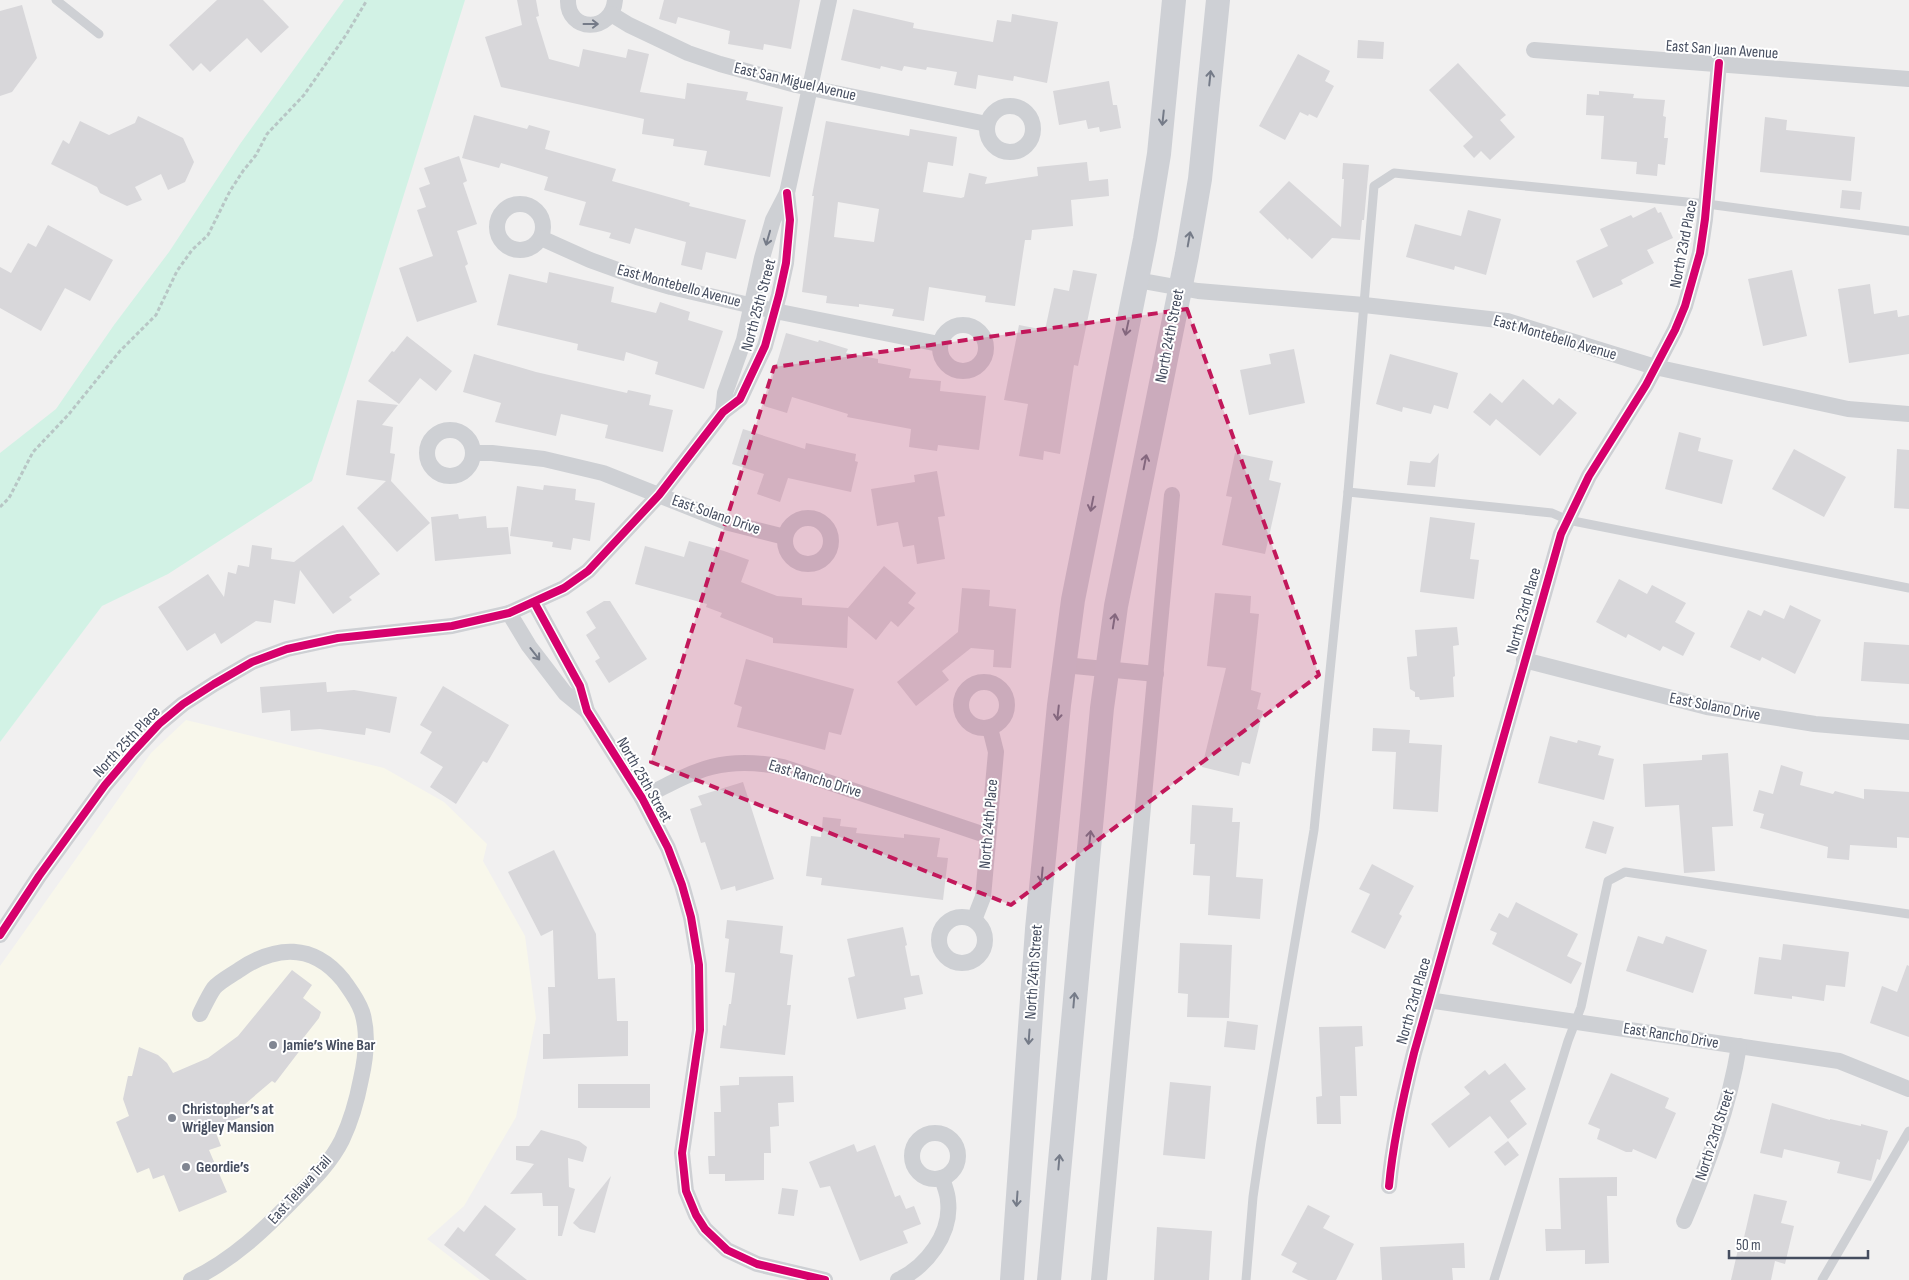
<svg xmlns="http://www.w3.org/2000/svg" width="1909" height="1280" viewBox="0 0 1909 1280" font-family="'Sofia Sans Condensed',sans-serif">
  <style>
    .commercial { fill: #f8f7eb }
    .green { fill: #d2f2e5 }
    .building { fill: #d8d7da; fill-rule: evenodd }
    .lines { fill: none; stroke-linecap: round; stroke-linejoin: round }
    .path { stroke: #b8c6c5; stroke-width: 3; stroke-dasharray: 4 2.5; stroke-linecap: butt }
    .service { stroke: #ced0d4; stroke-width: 9 }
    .minor { stroke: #ced0d4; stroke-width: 16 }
    .secondary { stroke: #ced0d5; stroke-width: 24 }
    .cycleway-casing { stroke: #fff; stroke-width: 11 }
    .cycleway { stroke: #d6006c; stroke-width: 8 }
    .oneway { stroke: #757b88 }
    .marked { fill: #c2185b; fill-opacity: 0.2; stroke: #c2185b; stroke-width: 4; stroke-dasharray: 10 6; stroke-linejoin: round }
    .poi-dot { fill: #818692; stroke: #fff; stroke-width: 2 }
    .labels { text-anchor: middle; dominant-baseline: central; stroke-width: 4; stroke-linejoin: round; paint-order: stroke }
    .street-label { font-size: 16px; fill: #454d5f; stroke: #fff }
    .poi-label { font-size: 16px; font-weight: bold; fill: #454d5f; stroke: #fff; text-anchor: start }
  </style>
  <rect width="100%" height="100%" fill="#f1f0f0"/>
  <polygon class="commercial" points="186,720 384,768 444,802 487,844 483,861 525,936 536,1018 516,1117 464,1206 427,1239 480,1280 0,1280 0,966 151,753"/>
  <polygon class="green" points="344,0 465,0 347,376 312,481 168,574 102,606 0,742 0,453 56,409 114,325 169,252 240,144"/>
  <g class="building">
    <polygon points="217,0 263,0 289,27 261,53 247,38 210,72 201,63 193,71 169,45"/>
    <polygon points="517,0 536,0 539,16 536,17 549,59 579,67 583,49 626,58 628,49 649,54 640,92 685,99 687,83 748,92 746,100 783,107 770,177 704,165 707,151 673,146 674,139 642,134 644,119 501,87 485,37 522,25"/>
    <polygon points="664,0 800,0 791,49 764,44 763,50 728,44 730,31 678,17 676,24 659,19"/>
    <polygon points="22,5 37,58 12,92 0,96 0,11"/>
    <polygon points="853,9 914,23 913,28 993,42 997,20 1011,22 1012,14 1058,22 1047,83 1014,76 1013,81 978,75 976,89 954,85 957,72 927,67 926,70 904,66 902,71 881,66 880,69 841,60"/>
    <polygon points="1358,40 1384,42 1383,59 1357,58"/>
    <polygon points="1298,54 1330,71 1325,81 1334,86 1317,118 1309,114 1308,116 1300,112 1285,140 1259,126"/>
    <polygon points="1458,63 1506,115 1500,120 1515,137 1490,160 1481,151 1474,158 1463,146 1473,137 1429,90"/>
    <polygon points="1109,81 1113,105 1117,105 1121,128 1100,132 1099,127 1088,129 1086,120 1059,125 1053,91"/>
    <polygon points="1599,91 1634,94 1633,98 1665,100 1663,116 1666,117 1664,138 1668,138 1665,165 1658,164 1657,176 1636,174 1637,162 1601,159 1604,116 1586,115 1587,94 1599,95"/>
    <polygon points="474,115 527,129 529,125 550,131 545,149 616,169 612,181 690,203 689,206 746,220 736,259 706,252 702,270 681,265 686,242 635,228 630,244 609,238 611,233 579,225 586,202 544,190 548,177 501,163 499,168 462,158"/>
    <polygon points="138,116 183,138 194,162 185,182 168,190 161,174 135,187 142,200 127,206 100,193 97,187 51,164 63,140 69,144 80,121 109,135 135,123"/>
    <polygon points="1765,117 1787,120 1786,130 1855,137 1851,181 1760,172"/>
    <path d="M826 121 909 136 910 129 957 137 953 166 928 162 923 192 961 198 964 197 969 173 987 177 985 184 1038 176 1037 167 1087 162 1089 181 1108 179 1109 196 1071 200 1073 226 1032 230 1031 240H1025L1015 306 985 302 986 296 929 287 924 321 892 316 894 309 859 304V307L826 303 827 296 802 292 814 196H812ZM838 202 879 209 874 242 834 237Z"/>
    <polygon points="459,156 467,181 463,183 477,224 457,231 468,264 465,266 477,302 417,322 399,268 433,256 417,210 426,207 419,188 430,184 424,168"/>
    <polygon points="1343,163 1369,165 1364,220 1362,220 1360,240 1332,238 1312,259 1289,238 1288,240 1259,212 1289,181 1341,227 1344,179 1342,179"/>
    <polygon points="1842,190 1862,192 1860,210 1840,208"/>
    <polygon points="1655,207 1658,213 1661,212 1673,238 1647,250 1654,263 1621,280 1623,284 1593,298 1576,261 1608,246 1600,229 1631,215 1633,218"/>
    <polygon points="1468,210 1501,219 1486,275 1455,266 1454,270 1406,257 1415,224 1461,236"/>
    <polygon points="48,225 113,260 90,301 65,288 41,331 0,308 0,267 11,273 28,243 36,247"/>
    <polygon points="1073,270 1097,274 1078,366 1074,365 1060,454 1044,451 1043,460 1019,456 1028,404 1004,400 1019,325 1045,330 1054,288 1069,291"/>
    <polygon points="1792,270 1807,336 1763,346 1748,279"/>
    <polygon points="549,272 614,287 611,302 656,313 660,302 690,312 688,320 723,331 704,389 655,374 658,362 626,352 624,361 577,350 578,344 497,325 509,274 547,283"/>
    <polygon points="1870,284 1874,314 1897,310 1898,317 1909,315 1909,354 1849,363 1838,289"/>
    <polygon points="786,333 818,342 819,340 848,349 846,353 878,359 878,363 911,369 909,378 941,381 940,391 986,396 979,450 938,445 937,451 909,447 911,429 847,417 848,414 792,397 787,413 764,406"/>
    <polygon points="407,336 452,371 436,391 420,378 399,404 368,381 392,351 394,352"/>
    <polygon points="1294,349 1305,403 1249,415 1240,370 1271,364 1269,354"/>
    <polygon points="474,354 536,372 627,393 628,390 651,395 649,405 673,410 663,452 605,438 608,425 561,414 556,436 495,422 501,403 463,392"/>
    <polygon points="1390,354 1458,373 1448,409 1434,405 1431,414 1403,407 1402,412 1376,404"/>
    <polygon points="1523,379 1553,405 1559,398 1577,413 1540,456 1496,419 1490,426 1473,412 1490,393 1502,403"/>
    <polygon points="357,400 398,405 382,425 393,427 390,453 395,454 391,481 430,523 397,552 357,508 386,481 346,475"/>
    <polygon points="743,429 805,449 806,443 856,454 855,461 858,462 851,492 788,478 780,502 757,494 764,474 732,464"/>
    <polygon points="1679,432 1701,438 1698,451 1733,460 1722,504 1665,489"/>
    <polygon points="1794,449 1846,477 1824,517 1772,489"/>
    <polygon points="1897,449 1909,450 1909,509 1894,508"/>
    <polygon points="1235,453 1273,461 1269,480 1281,483 1265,554 1222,545 1232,497 1226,496"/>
    <polygon points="1439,453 1435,487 1407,485 1410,461 1430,463"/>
    <polygon points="937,471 945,516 938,517 945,559 917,564 914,545 903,547 898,522 877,526 871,489 915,482 914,475"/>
    <polygon points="544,485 576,489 575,500 595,503 590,541 573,538 571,550 552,547 553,542 510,536 517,486 543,490"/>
    <polygon points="458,514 459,519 486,516 487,528 508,527 511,554 435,561 431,517"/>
    <polygon points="1430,517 1475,523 1470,559 1479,560 1474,599 1420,592"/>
    <polygon points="343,525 380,574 349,597 352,600 333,614 300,570 295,604 274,600 271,623 256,621 221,644 215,633 187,651 158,607 208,574 224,597 228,572 236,574 238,565 249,567 252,545 272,548 271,559 294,562"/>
    <polygon points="689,541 724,551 749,560 741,582 777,596 802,598 802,605 848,608 884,566 916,593 908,603 915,608 898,627 891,621 876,640 848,616 847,648 773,643 773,638 720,617 722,613 706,607 707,604 635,584 645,546 684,557"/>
    <polygon points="1619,579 1647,594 1652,585 1686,603 1675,622 1695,633 1683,656 1663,646 1660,651 1628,634 1626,638 1596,622"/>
    <polygon points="962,588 990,590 989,606 1016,609 1011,668 993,667 994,650 971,648 942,671 949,680 916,706 897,682 958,632"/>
    <polygon points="1215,593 1251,596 1250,613 1259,614 1251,690 1261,693 1257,709 1263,711 1250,764 1242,762 1239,776 1202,767 1226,668 1207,666"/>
    <polygon points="604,601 610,601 647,659 609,683 595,661 600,658 586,635 596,628 586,612"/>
    <polygon points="1790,605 1821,620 1795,674 1762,657 1760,661 1730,647 1748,610 1761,616 1764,610 1784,619"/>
    <polygon points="1457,627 1459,645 1453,646 1455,676 1453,677 1454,697 1420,700 1419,697 1415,697 1415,692 1410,689 1407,657 1417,656 1415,630"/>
    <polygon points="1864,642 1909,645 1909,684 1861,681"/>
    <polygon points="746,659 854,689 841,735 829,732 825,750 737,727 742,707 734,704"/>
    <polygon points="326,682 327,692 354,690 397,697 390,733 366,728 365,735 320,729 291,731 290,710 262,713 260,687"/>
    <polygon points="443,686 509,725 487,763 483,761 456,804 430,787 443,767 420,753 432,732 420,725"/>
    <polygon points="1373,728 1410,730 1409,743 1442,745 1438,812 1393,809 1396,752 1372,751"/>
    <polygon points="1550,736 1577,743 1578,740 1601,746 1598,755 1614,759 1604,800 1538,783"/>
    <polygon points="1728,753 1733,826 1712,827 1715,871 1684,873 1679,805 1645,807 1643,764 1702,760 1702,755"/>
    <polygon points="1781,765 1803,772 1800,785 1833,794 1835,791 1864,799 1864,789 1909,792 1909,838 1897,837 1897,848 1850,845 1849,860 1827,858 1828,847 1760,828 1764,814 1753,811 1759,790 1773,794"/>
    <polygon points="743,782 774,879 736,891 735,886 721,890 705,842 701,843 690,809 702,805 698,796"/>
    <polygon points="1192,805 1233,808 1232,822 1240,822 1236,877 1263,879 1260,919 1208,915 1210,876 1193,875 1195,844 1190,844"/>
    <polygon points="823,817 841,819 840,826 857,828 856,833 904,838 904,834 940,838 937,857 948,858 943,900 821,885 822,878 806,876 811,836 821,837"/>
    <polygon points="1593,821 1614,827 1606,854 1585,848"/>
    <polygon points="554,850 596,934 598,979 615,978 617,1021 628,1021 628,1056 543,1059 543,1034 550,1034 548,987 555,987 553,930 541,936 508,872"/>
    <polygon points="1372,864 1414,886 1399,914 1402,916 1385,949 1351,932 1370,894 1359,889"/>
    <polygon points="1516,902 1578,934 1567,956 1582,963 1571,984 1492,944 1497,933 1490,930 1499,913 1508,918"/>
    <polygon points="727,920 783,926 780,953 793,955 787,1005 791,1005 785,1055 720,1048 723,1025 726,1026 729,1004 731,1004 735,973 725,972 729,939 725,938"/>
    <polygon points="903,927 907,945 905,946 911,976 919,975 923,994 904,998 906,1009 857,1019 848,978 855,976 847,939"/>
    <polygon points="1638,936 1663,944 1666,936 1707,950 1693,993 1626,971"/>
    <polygon points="1180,943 1232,945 1229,1018 1187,1017 1188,994 1178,993"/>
    <polygon points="1783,944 1849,952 1845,987 1826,985 1824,1001 1792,996 1792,999 1754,994 1759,957 1781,960"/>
    <polygon points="1907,965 1909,966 1909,1037 1870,1023 1882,986 1897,992"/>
    <polygon points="292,970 312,985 303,998 321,1012 319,1018 297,1046 301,1049 275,1083 272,1081 238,1110 241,1117 214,1128 221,1146 209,1150 227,1192 179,1212 164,1175 153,1179 149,1168 137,1173 116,1122 129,1116 123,1099 128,1076 132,1076 139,1047 158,1055 167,1063 173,1073 208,1058 238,1036"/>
    <polygon points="1227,1021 1258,1025 1255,1050 1224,1047"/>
    <polygon points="1362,1026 1363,1046 1355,1047 1357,1096 1340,1096 1341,1124 1317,1124 1316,1097 1322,1096 1319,1027"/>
    <polygon points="1505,1063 1526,1089 1510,1101 1527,1124 1508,1139 1490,1116 1449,1148 1431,1124 1470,1094 1464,1087 1485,1070 1489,1075"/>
    <polygon points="1611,1073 1669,1098 1665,1108 1676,1113 1656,1159 1633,1149 1632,1152 1626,1152 1597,1139 1600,1129 1588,1124"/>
    <polygon points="793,1076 794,1102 778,1103 779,1126 770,1127 771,1153 764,1153 764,1180 725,1181 725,1174 709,1174 708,1156 715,1156 714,1112 721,1112 720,1086 739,1085 739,1077"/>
    <polygon points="1170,1082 1211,1086 1205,1159 1163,1155"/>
    <rect x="578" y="1084" width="72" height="24"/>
    <polygon points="1772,1103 1830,1120 1830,1119 1861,1126 1861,1124 1888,1131 1880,1160 1877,1159 1871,1181 1837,1173 1840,1162 1784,1149 1782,1158 1760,1153"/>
    <polygon points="541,1130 579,1141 587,1147 583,1162 568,1158 569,1187 575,1189 562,1236 558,1236 558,1206 543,1206 542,1193 510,1194 534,1164 516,1160 516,1146 529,1146"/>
    <polygon points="1508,1141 1519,1155 1505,1166 1494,1152"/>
    <polygon points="854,1144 857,1152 875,1145 895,1197 900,1195 906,1209 914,1206 921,1224 903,1231 908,1243 860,1261 830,1186 820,1188 809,1162"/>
    <polygon points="611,1176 595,1233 580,1229 573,1223"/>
    <polygon points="1617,1177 1617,1196 1607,1196 1609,1263 1585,1264 1585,1250 1546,1251 1545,1229 1561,1229 1559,1178"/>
    <polygon points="782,1188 798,1190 794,1216 778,1214"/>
    <polygon points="1754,1194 1787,1201 1781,1223 1794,1226 1785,1264 1775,1261 1771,1280 1731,1280 1739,1245 1742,1246"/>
    <polygon points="485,1205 516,1229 495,1255 527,1280 490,1280 444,1245 458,1227 464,1232"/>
    <polygon points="1308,1205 1330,1216 1323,1228 1354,1244 1336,1280 1308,1280 1292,1272 1297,1263 1281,1255"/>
    <polygon points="1157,1227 1212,1231 1209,1280 1154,1280"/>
    <polygon points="1464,1243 1465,1268 1452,1268 1453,1280 1382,1280 1380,1247"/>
  </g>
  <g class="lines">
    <polyline class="path" points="0,507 9,498 33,452 69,414 120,351 156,315 177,271 192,250 208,235 230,191 243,171 256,155 267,134 304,95 346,35 367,0"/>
    <g class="service">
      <polyline points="56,0 99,34"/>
      <polyline points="1348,492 1552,513 1568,520 1909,588"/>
      <polyline points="1246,1280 1253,1197 1261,1142 1314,830 1348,492 1374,186 1394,173 1707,204 1909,231"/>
      <polyline points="1494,1280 1568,1041 1581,1007 1608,881 1625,872 1909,914"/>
      <polyline points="1822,1280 1909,1131"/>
    </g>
    <g class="minor">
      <path d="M568 0C567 32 612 34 615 0"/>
      <polyline points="611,14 629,25 688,53 720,64 796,85 987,124"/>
      <polyline points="1534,50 1909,79"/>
      <circle cx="1010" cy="129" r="23"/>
      <circle cx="520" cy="227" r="23"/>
      <polyline points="541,238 590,260 637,277 671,287 775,311 939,344"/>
      <polyline points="1137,280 1198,291 1364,305 1507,321 1655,367 1848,409 1909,414"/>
      <circle cx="963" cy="348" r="23"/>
      <polyline points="723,412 725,393 744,340 762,258 773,220 787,193 829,0"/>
      <circle cx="450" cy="453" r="23"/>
      <polyline points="473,453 492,453 544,459 603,473 729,523 785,537"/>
      <circle cx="808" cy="541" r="23"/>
      <polyline points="534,602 580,686 587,711 642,798 668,848 682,885 691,917 699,965 700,1030 682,1153 686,1191 696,1215 705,1229 727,1250 757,1264 825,1280"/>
      <polyline points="509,613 529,646 565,693 587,711"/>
      <polyline points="1524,660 1707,707 1815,724 1909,732"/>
      <polyline points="1064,665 1156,674"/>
      <circle cx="984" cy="705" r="23"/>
      <path d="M642 798C696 770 721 755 783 767L988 836"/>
      <circle cx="962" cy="940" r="23"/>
      <polyline points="974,920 983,897 996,752 990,728"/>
      <polyline points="0,935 39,876 105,785 133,752 159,724 183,704 214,684 252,662 287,649 338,638 452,626 509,613 564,588 588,571 659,495 723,412 740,399 765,346 779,295 786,263 790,220 787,193"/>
      <polyline points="1428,1000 1839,1061 1909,1089"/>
      <circle cx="935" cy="1156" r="23"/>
      <path d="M1389 1186C1393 1141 1403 1097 1414 1053L1561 534 1589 476 1646 385 1675 330 1685 306 1700 253 1705 219 1719 63"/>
      <path d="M1684 1221C1708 1164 1729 1108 1739 1046"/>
      <path d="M191 1280C233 1260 265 1229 297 1196 314 1179 331 1162 342 1140 351 1121 357 1100 361 1079 366 1057 369 1034 362 1012 358 1000 350 990 343 980 313 943 276 945 239 970 232 975 220 981 214 988 209 995 204 1006 200 1014"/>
      <path d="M898 1280C926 1267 952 1234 948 1201 948 1194 944 1185 942 1178"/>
      <polyline points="1099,1280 1172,495"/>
    </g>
    <g class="secondary">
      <polyline points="1012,1280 1037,929 1059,705 1073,600 1145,239 1159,154 1174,0"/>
      <polyline points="1049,1280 1102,708 1116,606 1187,255 1200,179 1218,0"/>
    </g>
    <defs>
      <g id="cycleway">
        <polyline points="534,602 580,686 587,711 642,798 668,848 682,885 691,917 699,965 700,1030 682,1153 686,1191 696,1215 705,1229 727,1250 757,1264 825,1280"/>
        <polyline points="0,935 39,876 105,785 133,752 159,724 183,704 214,684 252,662 287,649 338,638 452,626 509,613 564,588 588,571 659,495 723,412 740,399 765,346 779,295 786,263 790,220 787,193"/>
        <path d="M1389 1186C1393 1141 1403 1097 1414 1053L1561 534 1589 476 1646 385 1675 330 1685 306 1700 253 1705 219 1719 63"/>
      </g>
    </defs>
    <use href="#cycleway" class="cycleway-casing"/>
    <use href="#cycleway" class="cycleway"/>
  </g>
  <defs><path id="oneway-shaft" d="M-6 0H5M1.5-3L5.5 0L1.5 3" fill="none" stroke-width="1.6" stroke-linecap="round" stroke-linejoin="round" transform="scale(1.25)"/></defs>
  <g class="oneway">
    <use href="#oneway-shaft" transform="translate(591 24)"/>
    <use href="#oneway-shaft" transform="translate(1210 78) rotate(-84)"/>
    <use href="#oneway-shaft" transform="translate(1163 118) rotate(96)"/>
    <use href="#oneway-shaft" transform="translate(768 238) rotate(106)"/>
    <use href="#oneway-shaft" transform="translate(1189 239) rotate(-80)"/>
    <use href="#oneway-shaft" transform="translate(1127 328) rotate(102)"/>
    <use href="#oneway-shaft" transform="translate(1145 462) rotate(-79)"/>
    <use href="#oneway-shaft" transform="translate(1092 504) rotate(101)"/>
    <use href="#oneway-shaft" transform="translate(1114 621) rotate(-81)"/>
    <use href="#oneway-shaft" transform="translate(535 654) rotate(52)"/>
    <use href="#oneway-shaft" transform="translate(1058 713) rotate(96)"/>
    <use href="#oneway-shaft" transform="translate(1090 838) rotate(-84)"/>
    <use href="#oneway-shaft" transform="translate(1042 875) rotate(95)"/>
    <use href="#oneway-shaft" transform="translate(1074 1000) rotate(-85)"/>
    <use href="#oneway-shaft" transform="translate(1029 1037) rotate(94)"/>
    <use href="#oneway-shaft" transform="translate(1059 1162) rotate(-85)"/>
    <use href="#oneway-shaft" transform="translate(1017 1199) rotate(94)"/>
  </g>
  <path class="marked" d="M1187 309 1319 675 1011 905 651 762 774 367Z"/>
  <g class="poi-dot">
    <circle cx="273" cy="1045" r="5"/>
    <circle cx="172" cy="1118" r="5"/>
    <circle cx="186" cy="1167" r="5"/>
  </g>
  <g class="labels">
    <g class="street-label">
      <text transform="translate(1722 50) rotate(4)">East San Juan Avenue</text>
      <text transform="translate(795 82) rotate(13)">East San Miguel Avenue</text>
      <text transform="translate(1684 244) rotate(-79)">North 23rd Place</text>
      <text transform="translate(679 286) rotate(15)">East Montebello Avenue</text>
      <text transform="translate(759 305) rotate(-75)">North 25th Street</text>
      <text transform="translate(1170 336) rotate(-79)">North 24th Street</text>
      <text transform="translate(1555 338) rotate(16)">East Montebello Avenue</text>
      <text transform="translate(716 515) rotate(19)">East Solano Drive</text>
      <text transform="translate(1524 611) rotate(-74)">North 23rd Place</text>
      <text transform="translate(1715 707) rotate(11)">East Solano Drive</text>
      <text transform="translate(127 742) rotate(-47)">North 25th Place</text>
      <text transform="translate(815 779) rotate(17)">East Rancho Drive</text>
      <text transform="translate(644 780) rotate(60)">North 25th Street</text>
      <text transform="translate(989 824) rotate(-85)">North 24th Place</text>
      <text transform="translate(1034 972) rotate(-86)">North 24th Street</text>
      <text transform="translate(1414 1001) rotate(-74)">North 23rd Place</text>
      <text transform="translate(1671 1036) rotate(9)">East Rancho Drive</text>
      <text transform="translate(1715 1135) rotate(-72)">North 23rd Street</text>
      <text transform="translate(300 1190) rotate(-48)">East Telawa Trail</text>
    </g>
    <g class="poi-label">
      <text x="283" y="1045">Jamie’s Wine Bar</text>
      <text x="182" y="1109">Christopher’s at<tspan x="182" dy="18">Wrigley Mansion</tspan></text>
      <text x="196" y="1167">Geordie’s</text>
    </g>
  </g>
  <path d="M1729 1250v8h139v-8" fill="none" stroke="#454d5f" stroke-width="2.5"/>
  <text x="1736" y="1250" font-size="15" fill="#454d5f" stroke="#ffffff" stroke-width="4" paint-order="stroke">50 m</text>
</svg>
